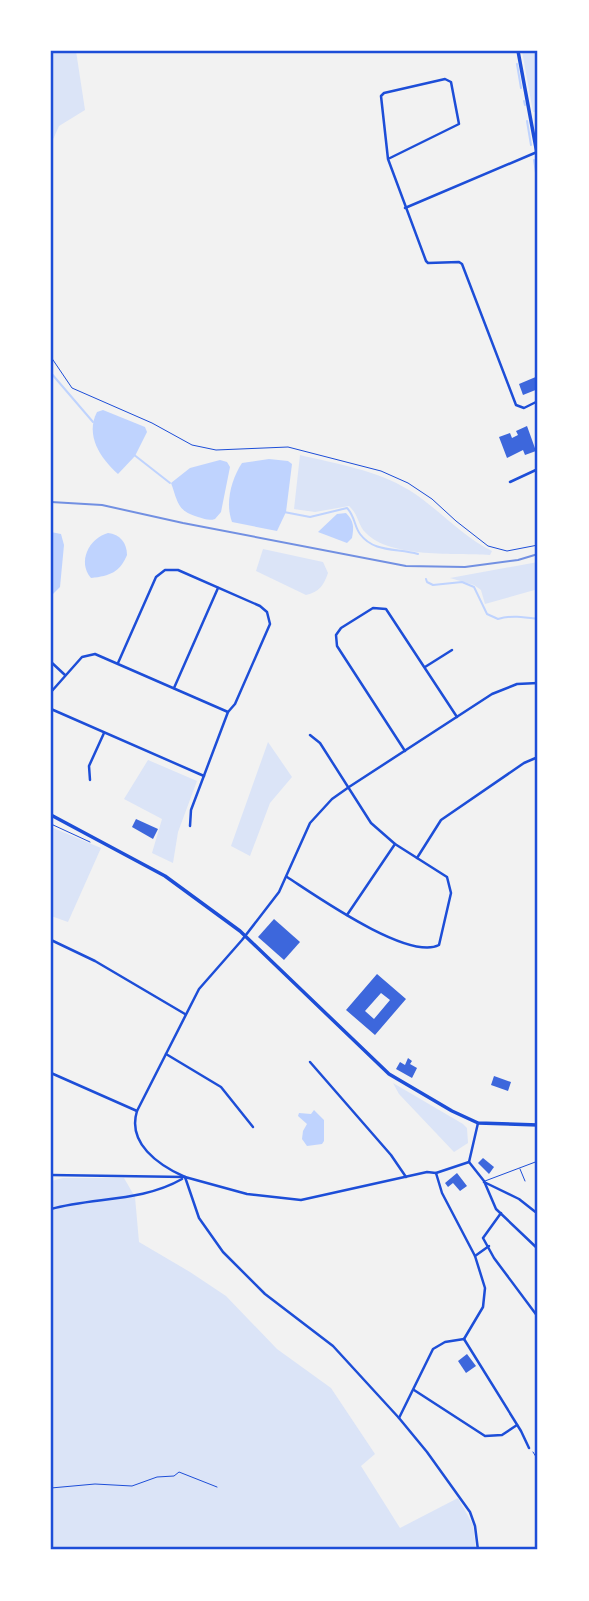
<svg xmlns="http://www.w3.org/2000/svg" width="589" height="1601" viewBox="0 0 589 1601" font-family="Quicksand,sans-serif">
  <style>
    .green { fill: #dbe4f7 }
    .water { fill: #bfd3fe }
    .lines { fill: none; stroke-linecap: round; stroke-linejoin: round }
    .stream { stroke: #bfd3fe; stroke-width: 2 }
    .building { fill: #3d67dc; fill-rule: evenodd }
    .path { stroke: #1d4ed8; stroke-width: 1 }
    .service { stroke: #1d4ed8; stroke-width: 1 }
    .minor { stroke: #1d4ed8; stroke-width: 2.5 }
    .tertiary { stroke: #1d4ed8; stroke-width: 3.5 }
    .secondary { stroke: #1d4ed8; stroke-width: 3.5 }
    .rail { stroke: #7290e2; stroke-width: 2 }
    .neatline { fill: none; stroke: #1d4ed8; stroke-width: 2.5 }
  </style>
  <rect width="100%" height="100%" fill="#f2f2f2"/>
  <g class="green">
    <polygon points="51,51 76,51 85,110 59,126 51,144"/>
    <polygon points="522,51 538,51 538,124 536,112 533,112"/>
    <path d="M300 455C337 464 376 470 409 490 438 508 461 536 492 551L490 555C457 553 389 558 366 533 358 526 359 515 349 506L315 512 294 509Z"/>
    <path d="M263 549 323 562 328 573C324 585 319 592 306 595L256 571Z"/>
    <polygon points="538,562 538,589 485,604 481,590 474,585 450,578"/>
    <polygon points="268,742 292,777 270,803 250,856 231,846"/>
    <polygon points="148,760 197,781 178,832 173,863 152,853 162,819 124,799"/>
    <polygon points="51,827 101,848 68,922 51,916"/>
    <polygon points="393,1083 463,1124 467,1128 468,1143 454,1152 399,1094"/>
    <polygon points="63,1178 124,1178 135,1197 139,1242 190,1272 226,1296 277,1349 331,1388 375,1454 361,1466 400,1528 458,1498 473,1525 476,1550 51,1550 51,1181"/>
  </g>
  <g class="water">
    <path d="M103 410 145 427 147 432 135 456 118 474C100 458 85 435 97 412Z"/>
    <path d="M269 459 288 461 292 464 286 512 277 531 232 522C225 503 231 480 242 463Z"/>
    <path d="M220 460 227 462 230 467 221 512 215 519C209 521 205 519 198 517 177 511 178 502 171 483L190 468Z"/>
    <path d="M346 513C354 521 354 527 352 538L347 543 318 532 337 514Z"/>
    <polygon points="51,532 61,534 64,545 60,587 52,595"/>
    <path d="M108 533C120 534 127 543 127 555 120 572 110 576 91 578 77 562 89 538 108 533Z"/>
    <polygon points="314,1110 324,1120 324,1141 322,1144 307,1146 302,1139 303,1131 307,1124 298,1116 299,1113 311,1114"/>
  </g>
  <g class="lines">
    <g class="stream">
      <polyline points="517,64 521,88"/>
      <polyline points="524,101 525,105"/>
      <polyline points="527,121 531,145"/>
      <polyline points="534,160 538,185"/>
      <polyline points="51,373 93,422"/>
      <polyline points="133,454 170,483"/>
      <path d="M284 512 310 517 347 508C355 516 354 526 360 534 374 553 397 548 418 554"/>
      <path d="M426 579 427 582 433 585 462 582 474 587 487 614 498 619C511 615 524 617 538 619"/>
    </g>
  </g>
  <g class="building">
    <polygon points="538,376 538,389 523,395 519,384"/>
    <polygon points="527,426 536,451 525,455 523,450 507,458 499,437 510,433 512,438 518,435 516,431"/>
    <polygon points="136,819 158,829 153,839 132,827"/>
    <polygon points="274,919 300,942 284,960 258,937"/>
    <path d="M377 974 406 999 375 1035 346 1010ZM381 993 390 1000 374 1019 365 1011Z"/>
    <polygon points="408,1058 412,1061 410,1064 417,1068 412,1078 396,1069 400,1062 405,1065"/>
    <polygon points="494,1076 511,1082 508,1091 491,1085"/>
    <polygon points="483,1158 494,1167 489,1174 478,1163"/>
    <polygon points="457,1173 467,1186 460,1191 453,1183 448,1187 445,1183"/>
    <polygon points="467,1354 476,1366 466,1373 458,1361"/>
  </g>
  <g class="lines">
    <g class="path">
      <polyline points="51,357 72,388 152,423 192,445 216,450 288,447 381,471 408,483 432,499 456,521 488,546 507,551 538,545"/>
      <polyline points="51,824 90,842"/>
      <polyline points="533,1452 538,1460"/>
      <polyline points="51,1488 95,1484 132,1486 157,1477 174,1476 179,1472 217,1487"/>
    </g>
    <g class="service">
      <polyline points="520,1169 525,1181"/>
      <polyline points="485,1181 538,1161"/>
    </g>
    <g class="minor">
      <polyline points="388,159 459,124 451,82 445,79 384,93 381,96 388,159 426,261 428,263 459,262 462,264 516,405 524,408 538,401"/>
      <polyline points="405,208 537,152"/>
      <polyline points="510,482 538,469"/>
      <polyline points="51,662 65,675"/>
      <polyline points="118,663 156,577 165,570 178,570 260,606 267,612 270,624 235,704 228,712 191,810 190,826"/>
      <polyline points="425,667 452,650"/>
      <polyline points="174,688 218,588"/>
      <polyline points="51,692 82,657 95,654 228,712"/>
      <polyline points="51,709 204,776"/>
      <polyline points="405,751 337,646 336,635 341,628 373,608 386,609 457,717"/>
      <polyline points="90,780 89,766 104,733"/>
      <polyline points="417,858 441,820 524,763 538,757"/>
      <path d="M287 877C315 895 408 961 439 945L451 893 447 877 395 844 371 823 320 743 310 735"/>
      <polyline points="347,915 395,844"/>
      <polyline points="51,940 95,961 185,1014"/>
      <polyline points="166,1054 221,1087 253,1127"/>
      <polyline points="310,1062 391,1155 406,1177"/>
      <polyline points="51,1073 137,1111"/>
      <polyline points="478,1123 469,1162 484,1181 496,1209 538,1249"/>
      <polyline points="436,1173 442,1193 475,1256 485,1288 483,1307 464,1339"/>
      <polyline points="51,1175 185,1177 247,1194 301,1200 427,1172 436,1173 469,1162"/>
      <path d="M185 1177C158 1165 127 1143 137 1111L199 989 242 940 279 892 310 823 332 799 349 787 492 694 517 684 538 683"/>
      <polyline points="185,1177 199,1218 223,1252 265,1294 333,1346 399,1418 427,1452 470,1512 475,1526 478,1550"/>
      <polyline points="484,1182 519,1199 538,1214"/>
      <path d="M51 1209C94 1197 142 1202 182 1179"/>
      <polyline points="501,1213 483,1238 494,1258 538,1317"/>
      <polyline points="475,1256 489,1246"/>
      <polyline points="464,1339 521,1431 529,1448"/>
      <polyline points="414,1390 485,1436 502,1435 517,1425"/>
      <polyline points="399,1418 433,1349 445,1342 464,1339"/>
    </g>
    <polyline class="tertiary" points="518,51 538,159"/>
    <polyline class="secondary" points="51,815 165,876 240,931 389,1074 452,1111 478,1123 538,1125"/>
    <polyline class="rail" points="51,502 102,505 183,523 406,566 465,567 518,560 538,554"/>
  </g>
  <rect width="589" height="1601" fill="none" stroke="#ffffff" stroke-width="105"/>
  <rect x="52" y="52" width="484" height="1496" class="neatline"/>
</svg>
